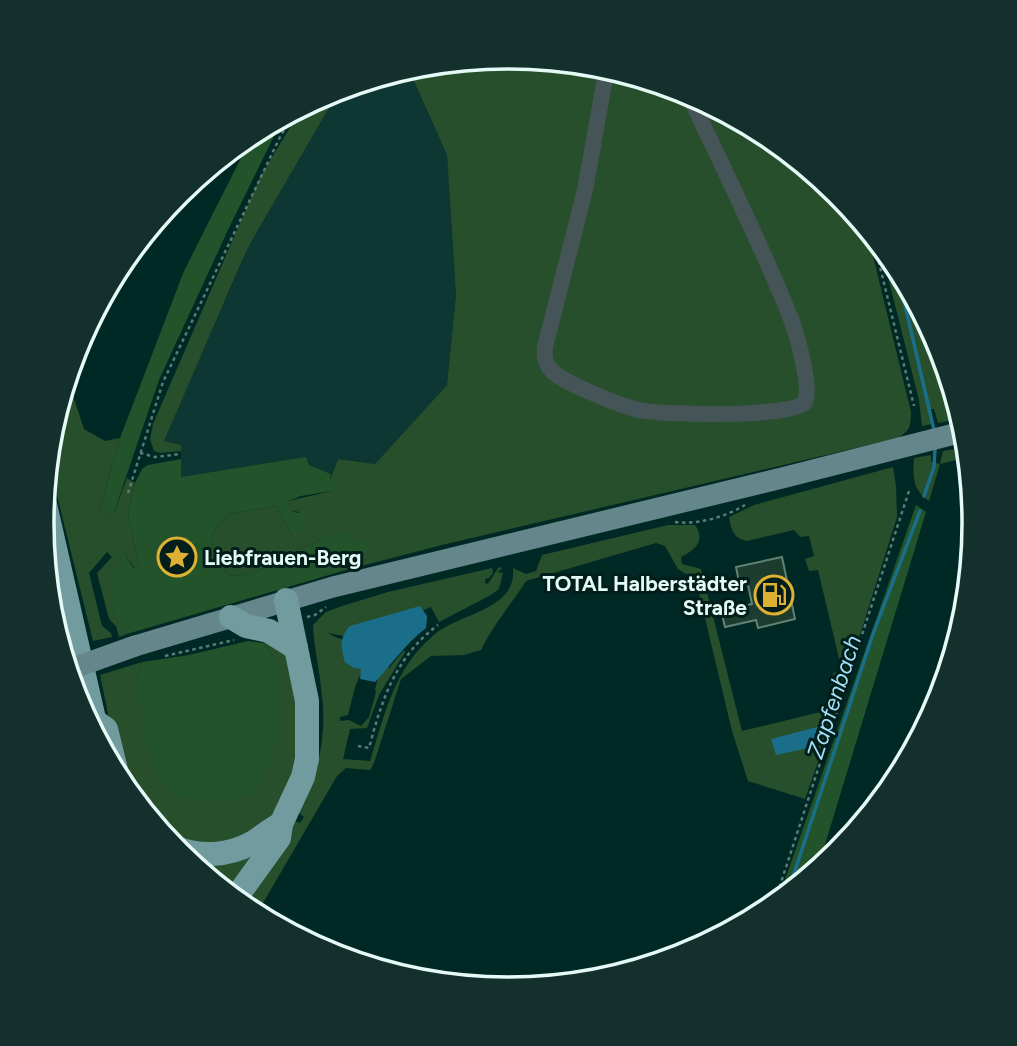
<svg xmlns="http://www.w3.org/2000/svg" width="1017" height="1046" viewBox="0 0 1017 1046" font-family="Figtree,sans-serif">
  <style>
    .built { fill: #0e3632 }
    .green { fill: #274f2c; fill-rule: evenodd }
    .forest { fill: #23532a }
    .water { fill: #1a6e89 }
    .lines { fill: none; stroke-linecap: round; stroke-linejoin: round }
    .stream { stroke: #1a6e89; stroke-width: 3.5 }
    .building { fill: #1c3c30; stroke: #608273; stroke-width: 2 }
    .path { stroke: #5a7b77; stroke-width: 2.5; stroke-dasharray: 3.5 3.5; stroke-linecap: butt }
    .minor { stroke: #455557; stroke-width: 16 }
    .major { stroke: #65878b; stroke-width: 21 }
    .highway { stroke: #729ba0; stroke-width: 24 }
    .major-bridge { stroke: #65878b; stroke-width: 21 }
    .labels { text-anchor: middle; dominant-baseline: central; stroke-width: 6; stroke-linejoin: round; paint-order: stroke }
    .poi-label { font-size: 21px; font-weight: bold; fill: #e5faf6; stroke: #011e1b; text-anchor: start }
    .water-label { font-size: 23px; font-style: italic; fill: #a2dff7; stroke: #011e1b }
    .rim { fill: none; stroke: #e5faf6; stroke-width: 3.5 }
  </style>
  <rect width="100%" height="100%" fill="#002925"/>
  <polygon class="built" points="410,72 447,155 456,295 447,385 375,464 338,459 331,474 309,465 306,458 181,478 181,445 163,441 250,244 340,89 391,73"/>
  <g class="green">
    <path d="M509 57 600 66 687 92 768 135 839 193 866 227 911 412C911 425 910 431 898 438L442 545 346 570 355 556 369 553 321 539 253 574 229 576 218 562 210 536 228 514 276 506 292 535 299 512 290 510 288 501 332 491 330 479 338 459 375 464 447 385 456 295 447 155 410 72 391 73 418 65Z"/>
    <polygon points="340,89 250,244 238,270 164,441 181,445 181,451 160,453 154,451 150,439 153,424 260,177 303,106"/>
    <polygon points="879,242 897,264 921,310 944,404 960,412 962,418 938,423 934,409 929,409 932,424 922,426 919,400"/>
    <polygon points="67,378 84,429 105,441 120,438 100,509 113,515 127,478 135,483 128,515 139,566 134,568 125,554 114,612 127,634 119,637 116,626 109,619 97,573 112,557 107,552 89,573 102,626 111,633 112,637 93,641 48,459 51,432"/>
    <path d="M968 447 969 457 940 464 929 501C912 489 913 477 914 458L931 455V462L940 464 943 451Z"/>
    <path d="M893 467 896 486 897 517 837 708 805 799 748 781 732 731 699 593 691 577 678 569 665 546 656 543 526 581C511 605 493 625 481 650L464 655 431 656 401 679 374 763 370 770 346 768 337 776 256 915 240 903 295 821 300 823 304 817 298 812C318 778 327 735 322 696 320 672 314 649 313 625L326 612 342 606 388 592 492 568 493 573 489 578 485 579V583L488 584 498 568 501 567 502 569 497 572 503 573 499 589 489 596 439 622 431 607 412 615 411 620 422 619 427 616 426 628 400 648 386 665 389 668 404 650 405 652 379 695 367 728 350 729 343 759 370 761C385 714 394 668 434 635 460 612 517 611 513 568L526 574 536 571 542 555 668 525H695C706 541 695 550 681 557L682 564 701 569 742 731 837 708 830 679 834 678 833 673 842 671 818 570 809 571 805 559 814 556 809 536 800 537 794 530 747 541C733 538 731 529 729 517L754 505ZM393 627C378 639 371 651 380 669L375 690 376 692 369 717 361 726 349 720 340 721V717L348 715 355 687 364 666 372 662 379 639C362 642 342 643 328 633L359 639 380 637Z"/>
    <polygon points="269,639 281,649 287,658 297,706 298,741 294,770 270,820 256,834 214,848 166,838 130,793 118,762 100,675 142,662 137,678 275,658 263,643"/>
    <polygon points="267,840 231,895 184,857"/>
  </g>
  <g class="forest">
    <polygon points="264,127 275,134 227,232 159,380 113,515 100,509 120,438 184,271 243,154 258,130"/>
    <path d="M306 457 309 465 331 474 330 479 336 482 332 491 301 496 288 501 290 510 309 517 305 526 292 535 276 506 228 514 210 536 218 562 229 576 253 574 321 539 349 529 357 541 368 542 370 553 355 556 346 570 127 634C123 628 118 621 115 614 107 596 111 567 125 554L133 568 139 566 128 515 135 483 142 469 148 465 181 459V477Z"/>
    <polygon points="916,505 926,512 817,871 777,903"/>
    <polygon points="248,641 263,643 275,658 276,737 271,761 264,777 254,792 225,802 190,800 174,795 161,784 148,751 137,678 142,662 189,655"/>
  </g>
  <g class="water">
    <path d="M420 606 427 616 426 628C406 643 392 664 375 682L360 679 361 669 354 668 345 662C341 648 339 637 350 626Z"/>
    <polygon points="821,726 813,747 776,755 771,739"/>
  </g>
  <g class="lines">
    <g class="stream">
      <polyline points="895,262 934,430"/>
      <polyline points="924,496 934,467 935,448"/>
      <polyline points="787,895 873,634 920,511"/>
    </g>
  </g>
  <polygon class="building" points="782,557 795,619 758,628 756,620 725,627 721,611 752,604 747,580 739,582 736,567"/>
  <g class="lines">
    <g class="path">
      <polyline points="872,234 914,406"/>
      <polyline points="140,453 155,457 181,454"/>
      <polyline points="128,493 163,382 280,137 295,111"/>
      <path d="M675 522C698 525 725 517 745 505"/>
      <polyline points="307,617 315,615 326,607"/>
      <polyline points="165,656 234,640"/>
      <path d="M358 746 369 748C382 699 396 656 438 625"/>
      <polyline points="773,907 909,491"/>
    </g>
    <path class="minor" d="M609 68 604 84 585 190 545 347C544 357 545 364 552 371 564 383 621 406 639 410 660 415 796 418 805 402 812 387 796 330 789 314 759 239 722 166 688 93"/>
    <polyline class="major" points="135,646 333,587 786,477 966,431"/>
    <g class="highway">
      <polyline points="44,500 99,741"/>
      <polyline points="231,617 246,626 269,631 296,648"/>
      <polyline points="99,724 106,729 118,778"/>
      <path d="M174 847C200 858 229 856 254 842 263 836 271 829 281 824"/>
      <polyline points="235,899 279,838 281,824 303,777 307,759 307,701 286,600"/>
    </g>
    <polyline class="major-bridge" points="68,670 135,646"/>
  </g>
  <defs>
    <symbol id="sight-ring" viewBox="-11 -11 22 22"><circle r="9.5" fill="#011e1b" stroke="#deb133" stroke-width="1.5"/><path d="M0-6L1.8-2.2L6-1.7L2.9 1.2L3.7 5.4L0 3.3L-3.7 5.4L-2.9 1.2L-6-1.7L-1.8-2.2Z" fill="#deb133"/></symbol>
    <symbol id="fuel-ring" viewBox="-11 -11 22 22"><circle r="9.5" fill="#011e1b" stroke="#deb133" stroke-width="1.5"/><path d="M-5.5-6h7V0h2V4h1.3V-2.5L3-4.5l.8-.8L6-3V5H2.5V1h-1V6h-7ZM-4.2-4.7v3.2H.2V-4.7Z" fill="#deb133"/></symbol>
  </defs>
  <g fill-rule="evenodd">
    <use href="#sight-ring" x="155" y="535" width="44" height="44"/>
    <use href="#fuel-ring" x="752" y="573" width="44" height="44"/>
  </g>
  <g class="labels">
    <g class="poi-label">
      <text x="204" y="557">Liebfrauen-Berg</text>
      <text x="747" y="583" text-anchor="end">TOTAL Halberstädter<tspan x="747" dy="24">Straße</tspan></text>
    </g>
    <g class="water-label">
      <text transform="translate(834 697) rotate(-72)">Zapfenbach</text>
    </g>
  </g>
  <path d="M0 0H1017V1046H0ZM54 523a454 454 0 1 1 908 0a454 454 0 1 1-908 0Z" fill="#13302d" fill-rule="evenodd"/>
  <path class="rim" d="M54 523a454 454 0 1 1 908 0a454 454 0 1 1-908 0Z"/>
</svg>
